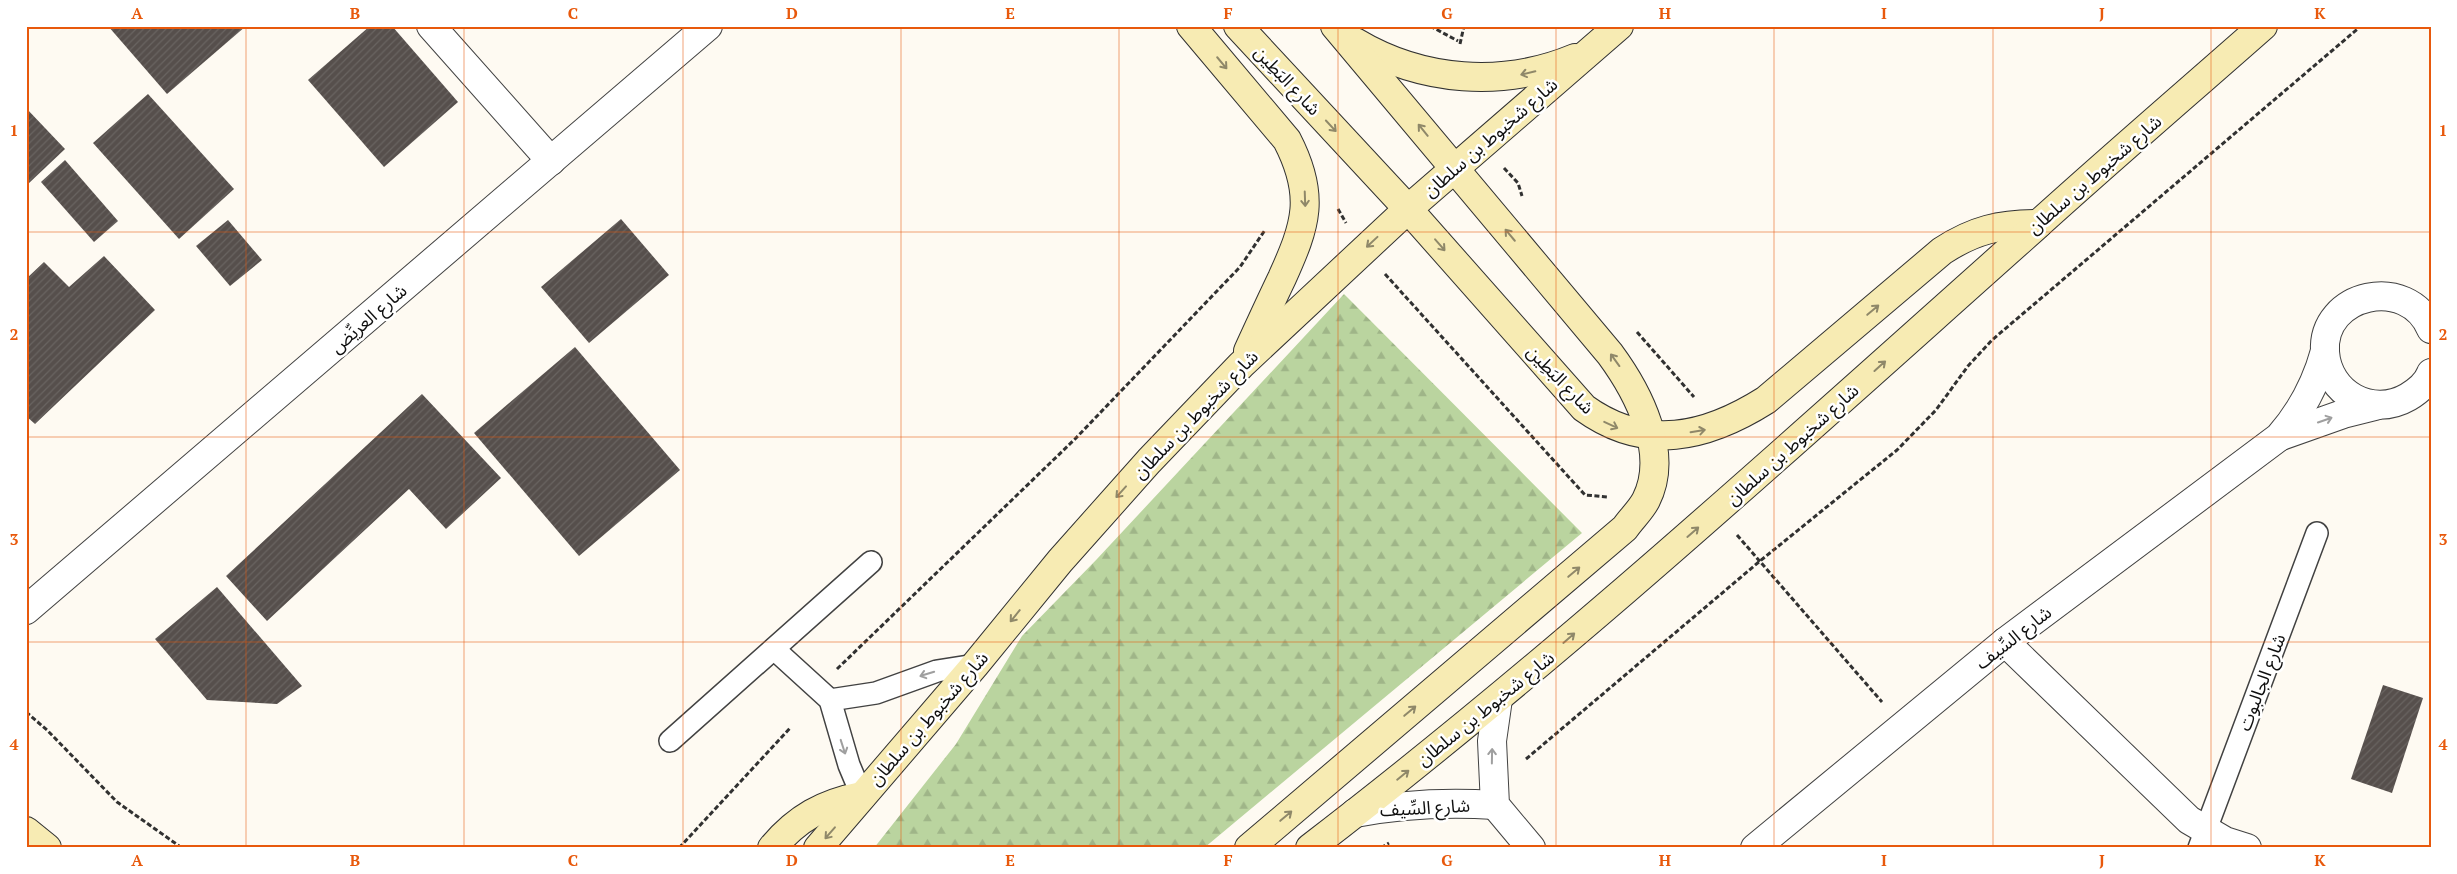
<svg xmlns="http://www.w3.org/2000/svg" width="2457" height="874" viewBox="0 0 2457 874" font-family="'PT Serif','Noto Sans Arabic',serif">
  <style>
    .forest { fill: url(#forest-firs) }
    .building { fill: url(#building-hatch) }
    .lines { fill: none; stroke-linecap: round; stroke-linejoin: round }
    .lane-casing { stroke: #424242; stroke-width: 24 }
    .street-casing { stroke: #424242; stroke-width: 30 }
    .secondary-casing { stroke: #313131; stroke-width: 30 }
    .path { stroke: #313131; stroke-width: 3; stroke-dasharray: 5 2.5; stroke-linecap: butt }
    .lane { stroke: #fff; stroke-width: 21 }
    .street { stroke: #fff; stroke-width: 28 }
    .secondary { stroke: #f7ebb3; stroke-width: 28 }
    .oneway { stroke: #8f8869 }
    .oneway2 { stroke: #9f9f9f }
    .grid { fill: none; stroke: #e8590c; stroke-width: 1; stroke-opacity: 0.55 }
    .labels { text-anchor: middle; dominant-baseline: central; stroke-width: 5; stroke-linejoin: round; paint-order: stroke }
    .street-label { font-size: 18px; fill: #0f0f0f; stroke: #fff }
    .neatline { fill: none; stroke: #e8590c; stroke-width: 2 }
    .grid-label { font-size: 16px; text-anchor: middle; font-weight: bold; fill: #e8590c }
  </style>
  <defs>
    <pattern id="forest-firs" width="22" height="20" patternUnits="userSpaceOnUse" patternTransform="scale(1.25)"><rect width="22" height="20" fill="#bad49f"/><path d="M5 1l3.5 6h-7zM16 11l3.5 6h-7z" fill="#9fb588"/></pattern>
    <pattern id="building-hatch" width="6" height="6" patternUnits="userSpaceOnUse" patternTransform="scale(1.25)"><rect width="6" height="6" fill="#564f4c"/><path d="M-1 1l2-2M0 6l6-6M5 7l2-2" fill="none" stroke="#696461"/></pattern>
  </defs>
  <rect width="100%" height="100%" fill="#fefaf2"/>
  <polygon class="forest" points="1344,294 1582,533 1204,848 874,848 956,744 1022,636 1097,559"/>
  <g class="building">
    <polygon points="108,26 246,26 167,94"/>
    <polygon points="370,26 392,26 458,102 384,167 308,80"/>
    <polygon points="148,94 234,189 179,239 93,143"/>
    <polygon points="26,108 65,149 28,184 26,183"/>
    <polygon points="65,160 118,221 94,242 41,182"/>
    <polygon points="621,219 669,275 589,343 541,287"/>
    <polygon points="228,220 262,260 230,286 196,246"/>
    <polygon points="104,256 155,310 35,424 26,416 26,279 44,262 69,287"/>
    <polygon points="575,347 680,470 579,556 474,433"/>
    <polygon points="422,394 501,478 446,529 409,489 267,621 226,576"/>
    <polygon points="217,587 302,686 277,704 207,700 155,639"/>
    <polygon points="2383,685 2423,698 2392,793 2351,779"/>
  </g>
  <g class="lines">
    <defs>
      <g id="lane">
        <polyline points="774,649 830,700 849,765 862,796"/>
        <polyline points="830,700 876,693 937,671 975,665"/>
        <polyline points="670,741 871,562"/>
        <polyline points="2199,848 2317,533"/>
      </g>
      <g id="street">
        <polyline points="431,26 551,161"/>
        <path d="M2431 329C2408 274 2321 293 2325 352 2328 394 2372 418 2408 397 2418 391 2427 384 2431 373"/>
        <polyline points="2281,436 2343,414 2375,406"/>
        <polyline points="26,610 708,26"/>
        <polyline points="2005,642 2189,820 2225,841 2247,848"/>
        <polyline points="1498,699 1492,741 1495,805 1531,848"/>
        <path d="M1355 813C1402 804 1448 802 1495 805"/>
        <path d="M1755 848 2005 642 2279 437C2302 411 2316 384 2325 351"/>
      </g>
      <g id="secondary">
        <path d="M1191 26 1287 140C1316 196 1306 225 1282 278 1270 303 1259 327 1248 351"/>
        <path d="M1238 26 1408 209 1584 408C1645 452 1706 438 1766 400L1942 251C1974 230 2000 224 2038 224"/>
        <path d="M1355 42C1422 82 1503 88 1575 58"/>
        <polyline points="26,831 47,848"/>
        <path d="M772 848C797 818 824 803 862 796"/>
        <polyline points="818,848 975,665 1060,561 1149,461 1241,365 1408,209 1619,26"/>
        <path d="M1249 848 1625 528C1631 519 1641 510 1646 500 1670 453 1638 392 1610 354L1335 26"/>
        <path d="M1310 848C1563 654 1797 439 2035 227 2110 159 2187 93 2263 26"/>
      </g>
    </defs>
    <use href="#lane" class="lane-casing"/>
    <use href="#street" class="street-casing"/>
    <use href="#secondary" class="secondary-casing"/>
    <g class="path">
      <polyline points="1430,26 1458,41"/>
      <polyline points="1460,44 1464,26"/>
      <polyline points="1504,168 1518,183 1522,196"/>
      <polyline points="1338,209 1346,223"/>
      <polyline points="1385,274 1585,495 1608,497"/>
      <polyline points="1637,332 1694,397"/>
      <polyline points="1737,535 1882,702"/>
      <polyline points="837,669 1075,439 1240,267 1265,230"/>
      <polyline points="26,712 47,730 117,802 182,848"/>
      <polyline points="1526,759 1760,561 1897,450 1936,410 1968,366 1992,340 2361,26"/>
      <polyline points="679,848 791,727"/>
      <polyline points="1381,848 1389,843"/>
    </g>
    <use href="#lane" class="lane"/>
    <use href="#street" class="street"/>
    <use href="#secondary" class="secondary"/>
  </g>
  <defs><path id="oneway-shaft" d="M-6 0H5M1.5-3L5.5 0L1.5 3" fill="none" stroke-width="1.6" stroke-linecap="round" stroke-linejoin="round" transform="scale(1.25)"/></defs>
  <g class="oneway">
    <use href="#oneway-shaft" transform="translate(1222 63) rotate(50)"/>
    <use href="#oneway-shaft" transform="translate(1528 73) rotate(167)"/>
    <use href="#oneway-shaft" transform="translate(1331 126) rotate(47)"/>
    <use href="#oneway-shaft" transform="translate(1423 130) rotate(-129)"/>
    <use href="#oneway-shaft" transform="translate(1305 199) rotate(88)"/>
    <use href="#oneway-shaft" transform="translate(1510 235) rotate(-130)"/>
    <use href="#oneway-shaft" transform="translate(1372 242) rotate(137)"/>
    <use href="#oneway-shaft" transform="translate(1440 245) rotate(49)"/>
    <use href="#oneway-shaft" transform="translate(1873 310) rotate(-40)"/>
    <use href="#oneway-shaft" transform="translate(1615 360) rotate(-126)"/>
    <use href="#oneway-shaft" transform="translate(1880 366) rotate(-42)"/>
    <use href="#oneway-shaft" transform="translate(1611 425) rotate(25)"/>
    <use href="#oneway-shaft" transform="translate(1698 431) rotate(-9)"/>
    <use href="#oneway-shaft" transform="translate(1121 492) rotate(132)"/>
    <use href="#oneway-shaft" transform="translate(1693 532) rotate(-41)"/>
    <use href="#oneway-shaft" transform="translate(1574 572) rotate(-40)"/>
    <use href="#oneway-shaft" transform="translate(1015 616) rotate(129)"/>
    <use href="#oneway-shaft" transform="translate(1569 638) rotate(-41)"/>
    <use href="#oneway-shaft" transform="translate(1410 711) rotate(-40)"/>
    <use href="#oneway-shaft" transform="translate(1403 775) rotate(-39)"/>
    <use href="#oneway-shaft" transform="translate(1286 816) rotate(-40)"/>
    <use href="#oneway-shaft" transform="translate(830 833) rotate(131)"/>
  </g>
  <g class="oneway2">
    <use href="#oneway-shaft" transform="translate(2325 420) rotate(-19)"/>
    <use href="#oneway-shaft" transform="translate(927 674) rotate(163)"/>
    <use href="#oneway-shaft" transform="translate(843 747) rotate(72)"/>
    <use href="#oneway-shaft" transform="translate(1492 756) rotate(-89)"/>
  </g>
  <path class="grid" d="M246 26V848M464 26V848M683 26V848M901 26V848M1119 26V848M1338 26V848M1556 26V848M1774 26V848M1993 26V848M2211 26V848M26 232H2431M26 437H2431M26 642H2431"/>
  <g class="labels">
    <g class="street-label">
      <text transform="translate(1288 80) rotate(47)">شارع البَطِين</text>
      <text transform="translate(1490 137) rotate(-41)">شارع شخبوط بن سلطان</text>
      <text transform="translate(2094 174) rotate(-41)">شارع شخبوط بن سلطان</text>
      <text transform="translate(368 318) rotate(-41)">شارع العريِّض</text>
      <text transform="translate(1561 379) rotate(46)">شارع البَطِين</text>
      <text transform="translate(1195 414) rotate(-46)">شارع شخبوط بن سلطان</text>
      <text transform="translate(1792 444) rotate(-42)">شارع شخبوط بن سلطان</text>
      <text transform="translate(2013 637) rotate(-38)">شارع السِّيف</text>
      <text transform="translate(2261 682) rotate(-69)">شارع الجالبوت</text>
      <text transform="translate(1485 708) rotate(-39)">شارع شخبوط بن سلطان</text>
      <text transform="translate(928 718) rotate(-49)">شارع شخبوط بن سلطان</text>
      <text transform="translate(1425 807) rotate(-3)">شارع السِّيف</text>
    </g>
  </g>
  <rect width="2457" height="874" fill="none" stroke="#ffffff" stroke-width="55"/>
  <rect x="28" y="28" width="2402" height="818" class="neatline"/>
  <g class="grid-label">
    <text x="137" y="19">A</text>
    <text x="355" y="19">B</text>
    <text x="573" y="19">C</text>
    <text x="792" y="19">D</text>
    <text x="1010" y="19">E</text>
    <text x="1228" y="19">F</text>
    <text x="1447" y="19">G</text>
    <text x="1665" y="19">H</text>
    <text x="1884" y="19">I</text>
    <text x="2102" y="19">J</text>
    <text x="2320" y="19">K</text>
    <text x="14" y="136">1</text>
    <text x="2443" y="136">1</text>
    <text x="14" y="340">2</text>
    <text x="2443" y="340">2</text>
    <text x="14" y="545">3</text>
    <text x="2443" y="545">3</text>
    <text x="14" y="750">4</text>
    <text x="2443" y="750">4</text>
    <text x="137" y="866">A</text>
    <text x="355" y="866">B</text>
    <text x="573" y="866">C</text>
    <text x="792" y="866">D</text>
    <text x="1010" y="866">E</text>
    <text x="1228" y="866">F</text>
    <text x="1447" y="866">G</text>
    <text x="1665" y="866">H</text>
    <text x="1884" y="866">I</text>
    <text x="2102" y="866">J</text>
    <text x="2320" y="866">K</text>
  </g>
</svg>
